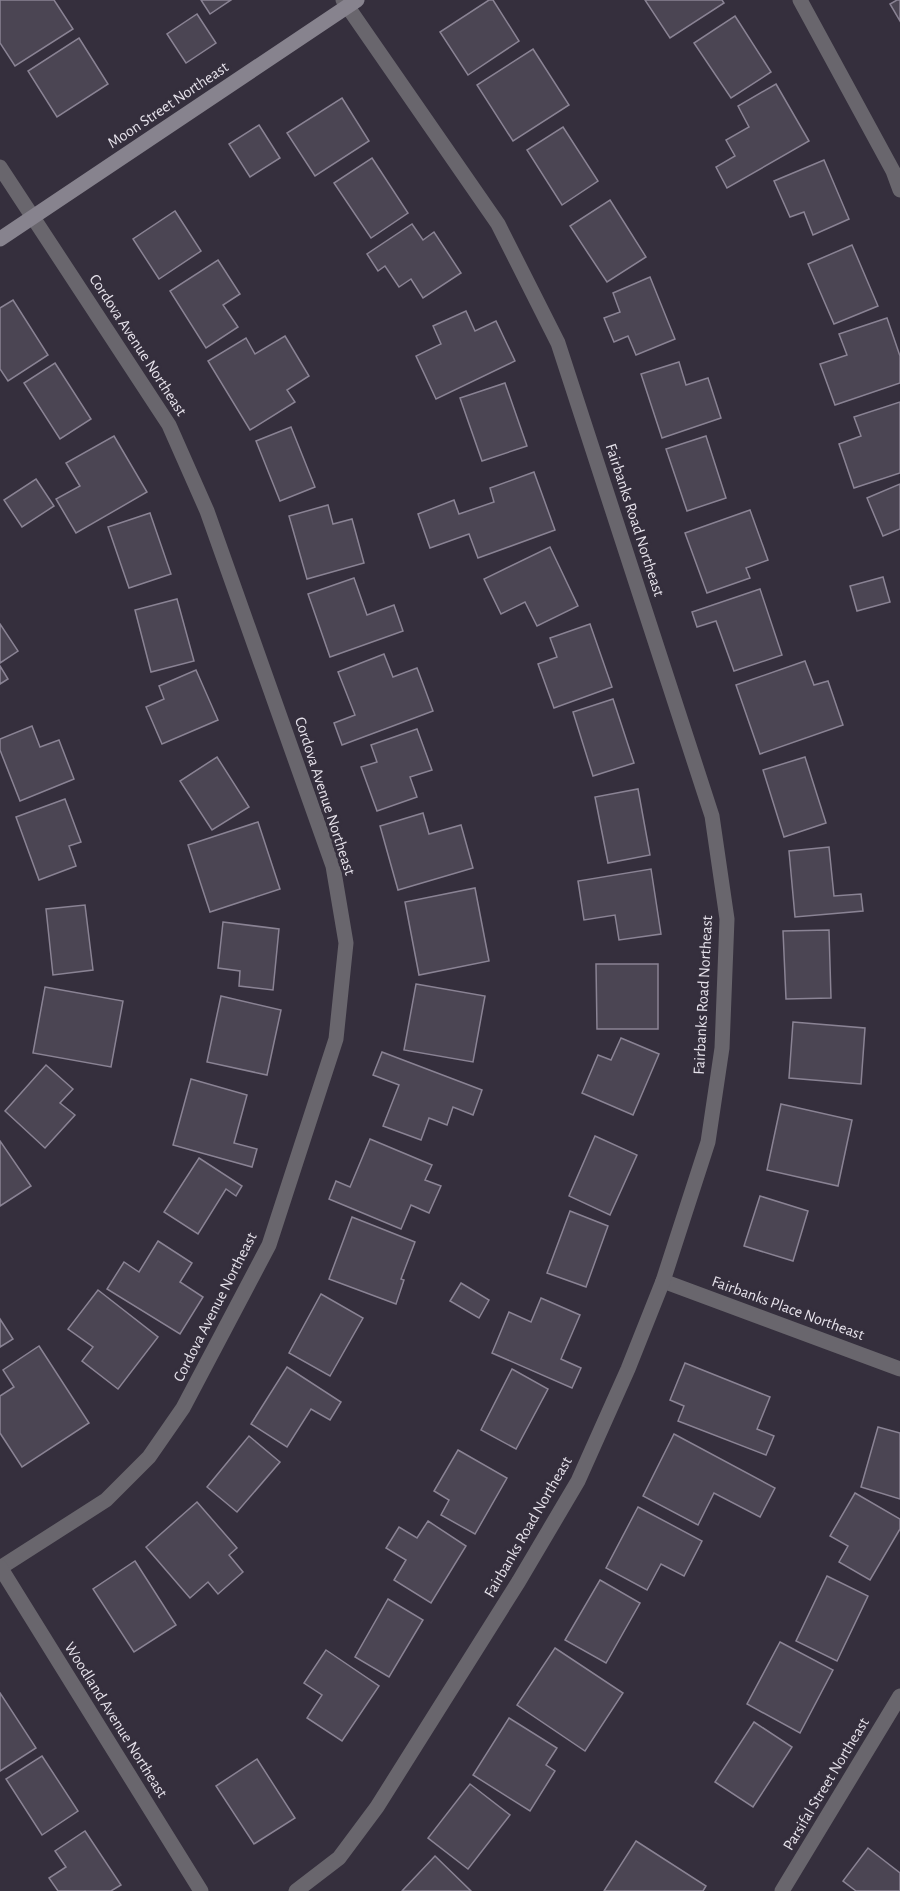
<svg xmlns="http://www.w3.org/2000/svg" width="900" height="1891" viewBox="0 0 900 1891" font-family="'Alegreya Sans',sans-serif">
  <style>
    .building { fill: #4b4553; stroke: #8a8394; stroke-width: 1.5 }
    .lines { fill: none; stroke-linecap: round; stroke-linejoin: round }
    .street { stroke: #69666d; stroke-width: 15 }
    .secondary { stroke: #87838e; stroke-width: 15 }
    .labels { text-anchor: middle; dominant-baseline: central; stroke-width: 6; stroke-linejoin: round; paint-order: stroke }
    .street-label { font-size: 16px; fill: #e6e2eb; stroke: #352f3d }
  </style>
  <rect width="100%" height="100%" fill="#352f3d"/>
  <g class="building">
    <polygon points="0,0 54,0 73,29 15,66 0,43"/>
    <polygon points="201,0 231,0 210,14"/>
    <polygon points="489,0 493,0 519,41 468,75 440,32"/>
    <polygon points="645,0 722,0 724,3 670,38"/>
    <polygon points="897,0 900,0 900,21 890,4"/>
    <polygon points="197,14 216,43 186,63 167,34"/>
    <polygon points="735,16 771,72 731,98 694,43"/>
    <polygon points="79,38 108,84 57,117 28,71"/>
    <polygon points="533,49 569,105 513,141 477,85"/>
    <polygon points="776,84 809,141 727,188 716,167 735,156 726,140 749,127 738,106"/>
    <polygon points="342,98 369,141 315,176 287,133"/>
    <polygon points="259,125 280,158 250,177 229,144"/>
    <polygon points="563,127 598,181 562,205 527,150"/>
    <polygon points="372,158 408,213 371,238 334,183"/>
    <polygon points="824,160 849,219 813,235 804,212 790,217 774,181"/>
    <polygon points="610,200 646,257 607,282 570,226"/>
    <polygon points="175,211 201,251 159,279 133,239"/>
    <polygon points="412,224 423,240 434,232 461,273 423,298 411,279 399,287 385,266 378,271 367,254"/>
    <polygon points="852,245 878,306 834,324 808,264"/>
    <polygon points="218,260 240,294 223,305 238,327 206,348 170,291"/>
    <polygon points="650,277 675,339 636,355 628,336 614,342 604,318 620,312 613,293"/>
    <polygon points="13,300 48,355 8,381 0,369 0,308"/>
    <polygon points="466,311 475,331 496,321 515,361 436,399 416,356 441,344 433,326"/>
    <polygon points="887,318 900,356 900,383 835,405 820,364 847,355 839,334"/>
    <polygon points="285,336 309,376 287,390 295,402 250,430 208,361 246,338 255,354"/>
    <polygon points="679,362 686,385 708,378 721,418 662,438 641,374"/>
    <polygon points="55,363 91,419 60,439 24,383"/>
    <polygon points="505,383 527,446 482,461 460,398"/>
    <polygon points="900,402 900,473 854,488 839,444 861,436 854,417"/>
    <polygon points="291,427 315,487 280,501 256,441"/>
    <polygon points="114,436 147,492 76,533 56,499 80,486 66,463"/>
    <polygon points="706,436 726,498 687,511 666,449"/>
    <polygon points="534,472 555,530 478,558 469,534 430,548 418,514 454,500 459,514 494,502 490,488"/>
    <polygon points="36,479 54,506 22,527 4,500"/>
    <polygon points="900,484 900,529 883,536 867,498"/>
    <polygon points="328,505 333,524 352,519 364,563 307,579 289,516"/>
    <polygon points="750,510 768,560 746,568 750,578 707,593 685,533"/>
    <polygon points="150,513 171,574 129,588 108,527"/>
    <polygon points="550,547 578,606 537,626 525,602 501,614 484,579"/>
    <polygon points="883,577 890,602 857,611 850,586"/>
    <polygon points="354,578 367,615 394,605 403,631 330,657 308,594"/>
    <polygon points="760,589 782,655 734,671 716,621 697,627 692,612"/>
    <polygon points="177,599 194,661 151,672 135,610"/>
    <polygon points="0,624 18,651 0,663"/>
    <polygon points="590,624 612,687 554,708 538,664 557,657 550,638"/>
    <polygon points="384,654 393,677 417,668 433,711 342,745 334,723 355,715 338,672"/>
    <polygon points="805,661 814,685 828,681 843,725 760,754 736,685"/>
    <polygon points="0,666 8,679 0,684"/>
    <polygon points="196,670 218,720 162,744 146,707 164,699 159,686"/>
    <polygon points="613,699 634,763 593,776 573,712"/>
    <polygon points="32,726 40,747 59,740 74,779 20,801 0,750 0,739"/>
    <polygon points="417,729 432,770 410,777 417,797 377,811 361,767 377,762 371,745"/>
    <polygon points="217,757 249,807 212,830 180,781"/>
    <polygon points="805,757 826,823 784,837 763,770"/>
    <polygon points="638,789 650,855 608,863 595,797"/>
    <polygon points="65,799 81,842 69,846 76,866 39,880 16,817"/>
    <polygon points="423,813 429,834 461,825 473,868 398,890 380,826"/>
    <polygon points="258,822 280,889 210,912 188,845"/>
    <polygon points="829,847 834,896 861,894 863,911 795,917 789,851"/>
    <polygon points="651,869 661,934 619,940 615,915 584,920 578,881"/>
    <polygon points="475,888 489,961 419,975 405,902"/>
    <polygon points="85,905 93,970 53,975 46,909"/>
    <polygon points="223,922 279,929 273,990 239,986 240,971 218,968"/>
    <polygon points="829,930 831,998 786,999 783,931"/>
    <polygon points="596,964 658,964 658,1029 597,1029"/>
    <polygon points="416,984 485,996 473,1062 404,1050"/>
    <polygon points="45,987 123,1001 111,1067 33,1053"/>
    <polygon points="221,996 281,1010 267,1075 207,1062"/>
    <polygon points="793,1022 865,1028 861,1084 789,1078"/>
    <polygon points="621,1038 659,1054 633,1115 582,1093 598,1055 611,1060"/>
    <polygon points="382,1052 482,1090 473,1115 453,1107 447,1125 429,1118 421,1140 383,1126 399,1085 373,1075"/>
    <polygon points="46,1065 73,1089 60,1103 75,1115 45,1148 5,1111"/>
    <polygon points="191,1079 247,1095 234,1143 257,1149 252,1167 173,1145"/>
    <polygon points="781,1104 852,1120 838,1186 767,1170"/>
    <polygon points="595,1136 637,1155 610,1215 569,1196"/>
    <polygon points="370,1139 432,1165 425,1180 441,1186 429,1213 411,1205 401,1229 329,1199 336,1181 350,1187"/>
    <polygon points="0,1141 31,1186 0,1206"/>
    <polygon points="199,1158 242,1186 236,1196 226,1189 198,1234 164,1212"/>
    <polygon points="760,1196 808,1211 793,1261 744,1246"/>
    <polygon points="570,1211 608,1226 586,1287 547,1273"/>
    <polygon points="352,1217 415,1242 401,1279 404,1280 396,1304 329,1279"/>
    <polygon points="158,1241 192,1263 180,1282 203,1297 180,1334 107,1289 124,1262 139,1272"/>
    <polygon points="461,1283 489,1300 479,1318 450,1301"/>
    <polygon points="98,1290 158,1337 118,1389 82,1361 93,1347 68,1329"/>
    <polygon points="321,1294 363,1318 330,1376 289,1353"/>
    <polygon points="541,1298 580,1315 561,1359 581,1368 572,1388 492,1353 509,1312 531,1322"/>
    <polygon points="0,1319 13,1339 0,1347"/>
    <polygon points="39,1346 89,1423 22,1467 0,1433 0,1396 14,1387 3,1370"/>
    <polygon points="685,1363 770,1397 757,1429 774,1436 766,1455 678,1421 684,1406 670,1400"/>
    <polygon points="287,1367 341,1402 330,1420 311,1409 287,1447 251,1424"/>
    <polygon points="512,1369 548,1389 516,1449 481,1430"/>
    <polygon points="878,1427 900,1433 900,1499 861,1487"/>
    <polygon points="674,1434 775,1488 760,1517 714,1493 698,1525 643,1496"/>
    <polygon points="249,1436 280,1462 237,1512 207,1487"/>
    <polygon points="458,1450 507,1478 475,1534 441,1515 449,1500 434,1491"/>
    <polygon points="855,1493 900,1519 900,1529 870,1580 839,1562 848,1546 830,1536"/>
    <polygon points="197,1502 237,1548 229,1555 243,1572 218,1594 208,1582 190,1598 146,1547"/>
    <polygon points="638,1507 702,1541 684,1576 661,1564 647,1590 606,1568"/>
    <polygon points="428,1521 466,1546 431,1603 394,1580 406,1560 386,1548 399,1527 417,1538"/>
    <polygon points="135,1561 176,1625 134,1652 93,1589"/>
    <polygon points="827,1576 868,1596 837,1661 796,1641"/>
    <polygon points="600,1580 640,1603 606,1663 565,1640"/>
    <polygon points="388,1599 423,1620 389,1677 355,1657"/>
    <polygon points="780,1642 833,1670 800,1733 747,1704"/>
    <polygon points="555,1648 623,1693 585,1751 517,1705"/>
    <polygon points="326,1650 379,1686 342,1741 307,1718 322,1695 304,1683"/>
    <polygon points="0,1693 36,1748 0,1771"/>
    <polygon points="509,1718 557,1748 546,1765 555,1771 530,1811 473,1775"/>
    <polygon points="754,1722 792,1747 753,1807 715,1782"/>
    <polygon points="42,1756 78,1811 42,1835 6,1779"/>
    <polygon points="257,1759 295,1818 254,1844 216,1786"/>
    <polygon points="470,1784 510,1815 468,1869 428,1838"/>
    <polygon points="85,1831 121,1885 111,1891 58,1891 49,1878 66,1867 55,1851"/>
    <polygon points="636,1841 706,1886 703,1891 604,1891"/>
    <polygon points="868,1848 900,1873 900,1891 856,1891 843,1881"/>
    <polygon points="435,1856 471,1891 402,1891"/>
  </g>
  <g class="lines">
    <g class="street">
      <polyline points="800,0 893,171 900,190"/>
      <polyline points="0,167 169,425 207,511 333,866 346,943 336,1039 269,1245 183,1408 149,1457 106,1500 0,1568"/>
      <polyline points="663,1281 900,1369"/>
      <polyline points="0,1567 201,1891"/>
      <polyline points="296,1891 339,1858 377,1807 519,1581 578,1481 628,1369 663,1281 708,1142 722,1048 727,919 712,816 558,343 498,224 343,0"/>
      <polyline points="782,1891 900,1696"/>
    </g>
    <polyline class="secondary" points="0,239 357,0"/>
  </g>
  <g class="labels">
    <g class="street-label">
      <text transform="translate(168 105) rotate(-34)">Moon Street Northeast</text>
      <text transform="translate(138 345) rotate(57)">Cordova Avenue Northeast</text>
      <text transform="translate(635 520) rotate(72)">Fairbanks Road Northeast</text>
      <text transform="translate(325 796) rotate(72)">Cordova Avenue Northeast</text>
      <text transform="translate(703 995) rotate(-87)">Fairbanks Road Northeast</text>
      <text transform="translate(215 1307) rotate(-63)">Cordova Avenue Northeast</text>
      <text transform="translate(788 1308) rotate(20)">Fairbanks Place Northeast</text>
      <text transform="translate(528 1527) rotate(-60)">Fairbanks Road Northeast</text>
      <text transform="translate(116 1720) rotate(58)">Woodland Avenue Northeast</text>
      <text transform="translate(826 1784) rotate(-59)">Parsifal Street Northeast</text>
    </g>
  </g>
</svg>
